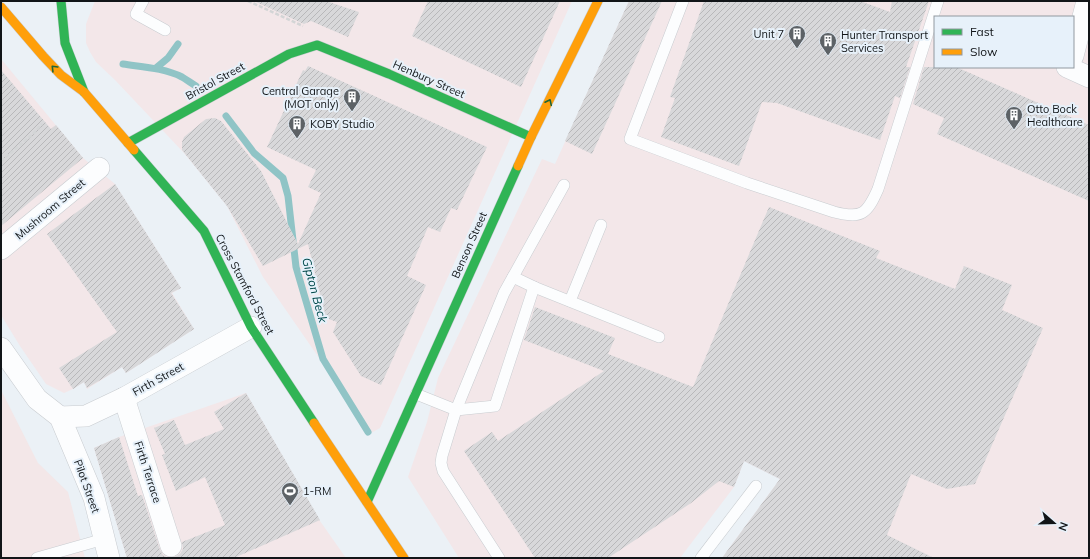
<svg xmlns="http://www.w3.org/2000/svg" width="1090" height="559" viewBox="0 0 1090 559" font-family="Mulish,sans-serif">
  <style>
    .commercial { fill: #f3e7e9; fill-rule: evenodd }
    .industrial { fill: #f3e7e8 }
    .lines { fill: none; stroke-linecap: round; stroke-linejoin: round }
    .stream { stroke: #90c4c6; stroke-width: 7 }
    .building { fill: url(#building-hatch) }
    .lane-casing { stroke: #c8ccd0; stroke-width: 12 }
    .street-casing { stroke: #c8ccd0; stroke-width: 22 }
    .fast-casing { stroke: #c8ccd0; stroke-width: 10 }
    .slow-casing { stroke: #c8ccd0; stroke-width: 10 }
    .path { stroke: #d3d5d6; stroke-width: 2.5; stroke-dasharray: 4 2; stroke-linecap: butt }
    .lane { stroke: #fcfdfe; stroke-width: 11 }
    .street { stroke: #fcfdfe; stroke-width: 21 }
    .fast { stroke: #30b455; stroke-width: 9 }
    .slow { stroke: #ff9f0a; stroke-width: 9 }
    .oneway { stroke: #206436 }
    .labels { text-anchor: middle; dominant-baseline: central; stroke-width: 4; stroke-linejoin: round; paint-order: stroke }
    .poi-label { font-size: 11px; fill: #111518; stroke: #e7f1fa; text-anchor: start }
    .street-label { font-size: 11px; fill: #111518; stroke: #e7f1fa }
    .water-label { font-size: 12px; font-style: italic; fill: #014849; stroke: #e7f1fa }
  </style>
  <defs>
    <pattern id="building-hatch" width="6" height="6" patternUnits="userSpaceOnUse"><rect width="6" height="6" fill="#d8d8da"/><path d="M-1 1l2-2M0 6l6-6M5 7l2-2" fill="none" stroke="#b8b8ba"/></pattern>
  </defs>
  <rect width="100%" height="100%" fill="#ebf1f6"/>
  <g class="commercial">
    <polygon points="95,1 572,1 380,428 371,433 263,277 227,206 184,153 115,80 96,62 90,52 86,43 86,24"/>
    <path d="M629 1H1089V558H722L780 479 744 461 734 487 680 558H459L408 477 427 422 438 378 542 159 555 164ZM935 17H1073V67H935Z"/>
    <polygon points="1,59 83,158 115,184 181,288 172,293 194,329 126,373 122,367 87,389 84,382 73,389 64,393 46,384 20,346 1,315"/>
    <polygon points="246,393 320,521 346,558 127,558 94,448 119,437"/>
  </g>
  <polygon class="industrial" points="1,390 38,463 68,492 85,558 1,558"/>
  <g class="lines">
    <g class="stream">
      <path d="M123 64C143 67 164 68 182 77 187 80 191 83 196 86"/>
      <polyline points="156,68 168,58 178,44"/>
      <polyline points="226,116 254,153 283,178 288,196 296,267 323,359 368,432"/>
    </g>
  </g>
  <g class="building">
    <polygon points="254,1 326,1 359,12 348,37 311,21 304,24"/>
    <polygon points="428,1 560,1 521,87 412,36"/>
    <polygon points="629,1 662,1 592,154 565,141"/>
    <polygon points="704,1 860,1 890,12 892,1 929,1 906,67 910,67 900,98 895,96 880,140 777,103 762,102 739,166 661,137 675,98 670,97"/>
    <polygon points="308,66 487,147 457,210 451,208 440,232 428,227 407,276 426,285 381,385 361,376 333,332 337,322 326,318 308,244 263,266 227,206 182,150 182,142 184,137 206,119 215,118 221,121 261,171 298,244 321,193 308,187 316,170 267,147 303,70 305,71"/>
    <polygon points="924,67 956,67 1089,125 1089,201 937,134 944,118 913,104"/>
    <polygon points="1,70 51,129 56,125 83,158 1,226"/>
    <polygon points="115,184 181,288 171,293 194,329 126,373 122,367 87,388 84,382 73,389 59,368 117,332 47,234"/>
    <polygon points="769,207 880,251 876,258 955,289 964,266 1012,285 1002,310 1043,328 975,484 947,489 911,474 887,535 934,558 722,558 780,479 744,461 734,487 719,481 691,503 608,558 535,558 464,451 492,432 498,441 604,371 524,340 535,307 615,338 608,354 693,387"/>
    <polygon points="246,393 320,520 234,558 127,558 94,448 119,437 138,496 142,495 160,550 163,555 168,558 175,557 180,554 183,549 182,542 225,525 205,477 176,491 162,455 165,454 154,428 174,420 185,445 224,429 214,412"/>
  </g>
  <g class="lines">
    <defs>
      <g id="lane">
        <polyline points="143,1 136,14 165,30"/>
        <path d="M683 1 630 139 747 183 834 212C862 219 867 214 878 189L938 1"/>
        <polyline points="534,287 659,337"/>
        <polyline points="570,301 601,225"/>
        <polyline points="416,394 456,410 504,293 564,185"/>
        <polyline points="37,558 104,539"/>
        <polyline points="499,558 443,471 441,463 442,456 456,410 495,406 534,287 513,277"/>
        <polyline points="701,558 756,486"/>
      </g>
      <g id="street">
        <polyline points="1073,56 1087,1"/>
        <polyline points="1067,67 1089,77"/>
        <polyline points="1,249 99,168"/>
        <polyline points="1,348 37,399 60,417 94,498 109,558"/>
        <polyline points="124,398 171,546"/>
        <polyline points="60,417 86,416 124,398 251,327"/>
      </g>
      <g id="fast">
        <polyline points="61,1 65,43 84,92"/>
        <polyline points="128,143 289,54 317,45 389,74 531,137"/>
        <polyline points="134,150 204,231 251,327 314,423"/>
        <polyline points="367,502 518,166"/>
      </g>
      <g id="slow">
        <polyline points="1,7 43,56 61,75 84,92 134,150"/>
        <polyline points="518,166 531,137 598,1"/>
        <polyline points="314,423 404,558"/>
      </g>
    </defs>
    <use href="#lane" class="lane-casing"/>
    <use href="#street" class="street-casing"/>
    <use href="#fast" class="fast-casing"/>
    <use href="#slow" class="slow-casing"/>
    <g class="path">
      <polyline points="248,1 303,26"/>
      <polyline points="1,161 33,134 42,124"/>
    </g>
    <use href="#lane" class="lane"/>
    <use href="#street" class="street"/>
    <use href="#fast" class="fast"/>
    <use href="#slow" class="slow"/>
  </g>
  <defs><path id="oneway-chevron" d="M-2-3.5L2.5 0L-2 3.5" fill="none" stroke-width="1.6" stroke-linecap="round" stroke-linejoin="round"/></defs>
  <g class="oneway">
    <use href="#oneway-chevron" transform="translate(54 68) rotate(-135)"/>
    <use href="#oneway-chevron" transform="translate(549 102) rotate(-64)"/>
  </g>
  <defs>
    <symbol id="building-pin" viewBox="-11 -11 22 30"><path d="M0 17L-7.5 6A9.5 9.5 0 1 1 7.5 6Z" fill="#5d6266" stroke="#e7f1fa"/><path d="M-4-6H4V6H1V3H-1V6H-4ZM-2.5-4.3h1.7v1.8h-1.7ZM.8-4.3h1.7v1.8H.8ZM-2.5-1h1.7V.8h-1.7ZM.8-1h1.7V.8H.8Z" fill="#fff"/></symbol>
    <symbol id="stadium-pin" viewBox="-11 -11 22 30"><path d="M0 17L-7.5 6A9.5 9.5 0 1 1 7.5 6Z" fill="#5d6266" stroke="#e7f1fa"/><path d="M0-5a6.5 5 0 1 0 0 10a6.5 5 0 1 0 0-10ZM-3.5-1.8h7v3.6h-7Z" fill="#fff"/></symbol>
  </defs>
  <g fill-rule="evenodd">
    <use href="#building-pin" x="787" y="24" width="20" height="27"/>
    <use href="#building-pin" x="818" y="31" width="20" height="27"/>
    <use href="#building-pin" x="342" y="87" width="20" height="27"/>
    <use href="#building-pin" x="1004" y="105" width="20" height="27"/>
    <use href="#building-pin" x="287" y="114" width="20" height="27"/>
    <use href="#stadium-pin" x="280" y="481" width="20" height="27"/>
  </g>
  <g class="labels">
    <g class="poi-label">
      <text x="784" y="34" text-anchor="end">Unit 7</text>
      <text x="841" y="35">Hunter Transport<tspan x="841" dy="13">Services</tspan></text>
      <text x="339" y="91" text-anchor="end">Central Garage<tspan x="339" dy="13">(MOT only)</tspan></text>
      <text x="1027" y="109">Otto Bock<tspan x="1027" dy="13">Healthcare</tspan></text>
      <text x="310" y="124">KOBY Studio</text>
      <text x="303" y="491">1-RM</text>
    </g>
    <g class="street-label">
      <text transform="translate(429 79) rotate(24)">Henbury Street</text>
      <text transform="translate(215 81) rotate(-29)">Bristol Street</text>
      <text transform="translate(50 209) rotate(-40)">Mushroom Street</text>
      <text transform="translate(469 245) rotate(-66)">Benson Street</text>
      <text transform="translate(245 284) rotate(62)">Cross Stamford Street</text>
      <text transform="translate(158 379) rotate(-29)">Firth Street</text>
      <text transform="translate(148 472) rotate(72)">Firth Terrace</text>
      <text transform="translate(87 486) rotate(70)">Pilot Street</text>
    </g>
    <g class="water-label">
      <text transform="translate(315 290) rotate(75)">Gipton Beck</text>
    </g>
  </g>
  <rect width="1090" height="559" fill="none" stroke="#111518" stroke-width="4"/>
  <rect x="934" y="16" width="140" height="52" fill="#e7f1fa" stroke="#9199a0"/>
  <rect x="942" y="29" width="20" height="6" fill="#30b455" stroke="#9199a0"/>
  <text x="970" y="36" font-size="12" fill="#111518">Fast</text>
  <rect x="942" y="49" width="20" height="6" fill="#ff9f0a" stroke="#9199a0"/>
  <text x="970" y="56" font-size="12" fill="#111518">Slow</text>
  <g transform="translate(1054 523) rotate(110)" stroke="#e7f1fa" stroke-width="3" paint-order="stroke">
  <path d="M0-3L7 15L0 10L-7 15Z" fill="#111518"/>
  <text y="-6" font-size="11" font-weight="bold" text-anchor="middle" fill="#111518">N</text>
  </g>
</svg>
